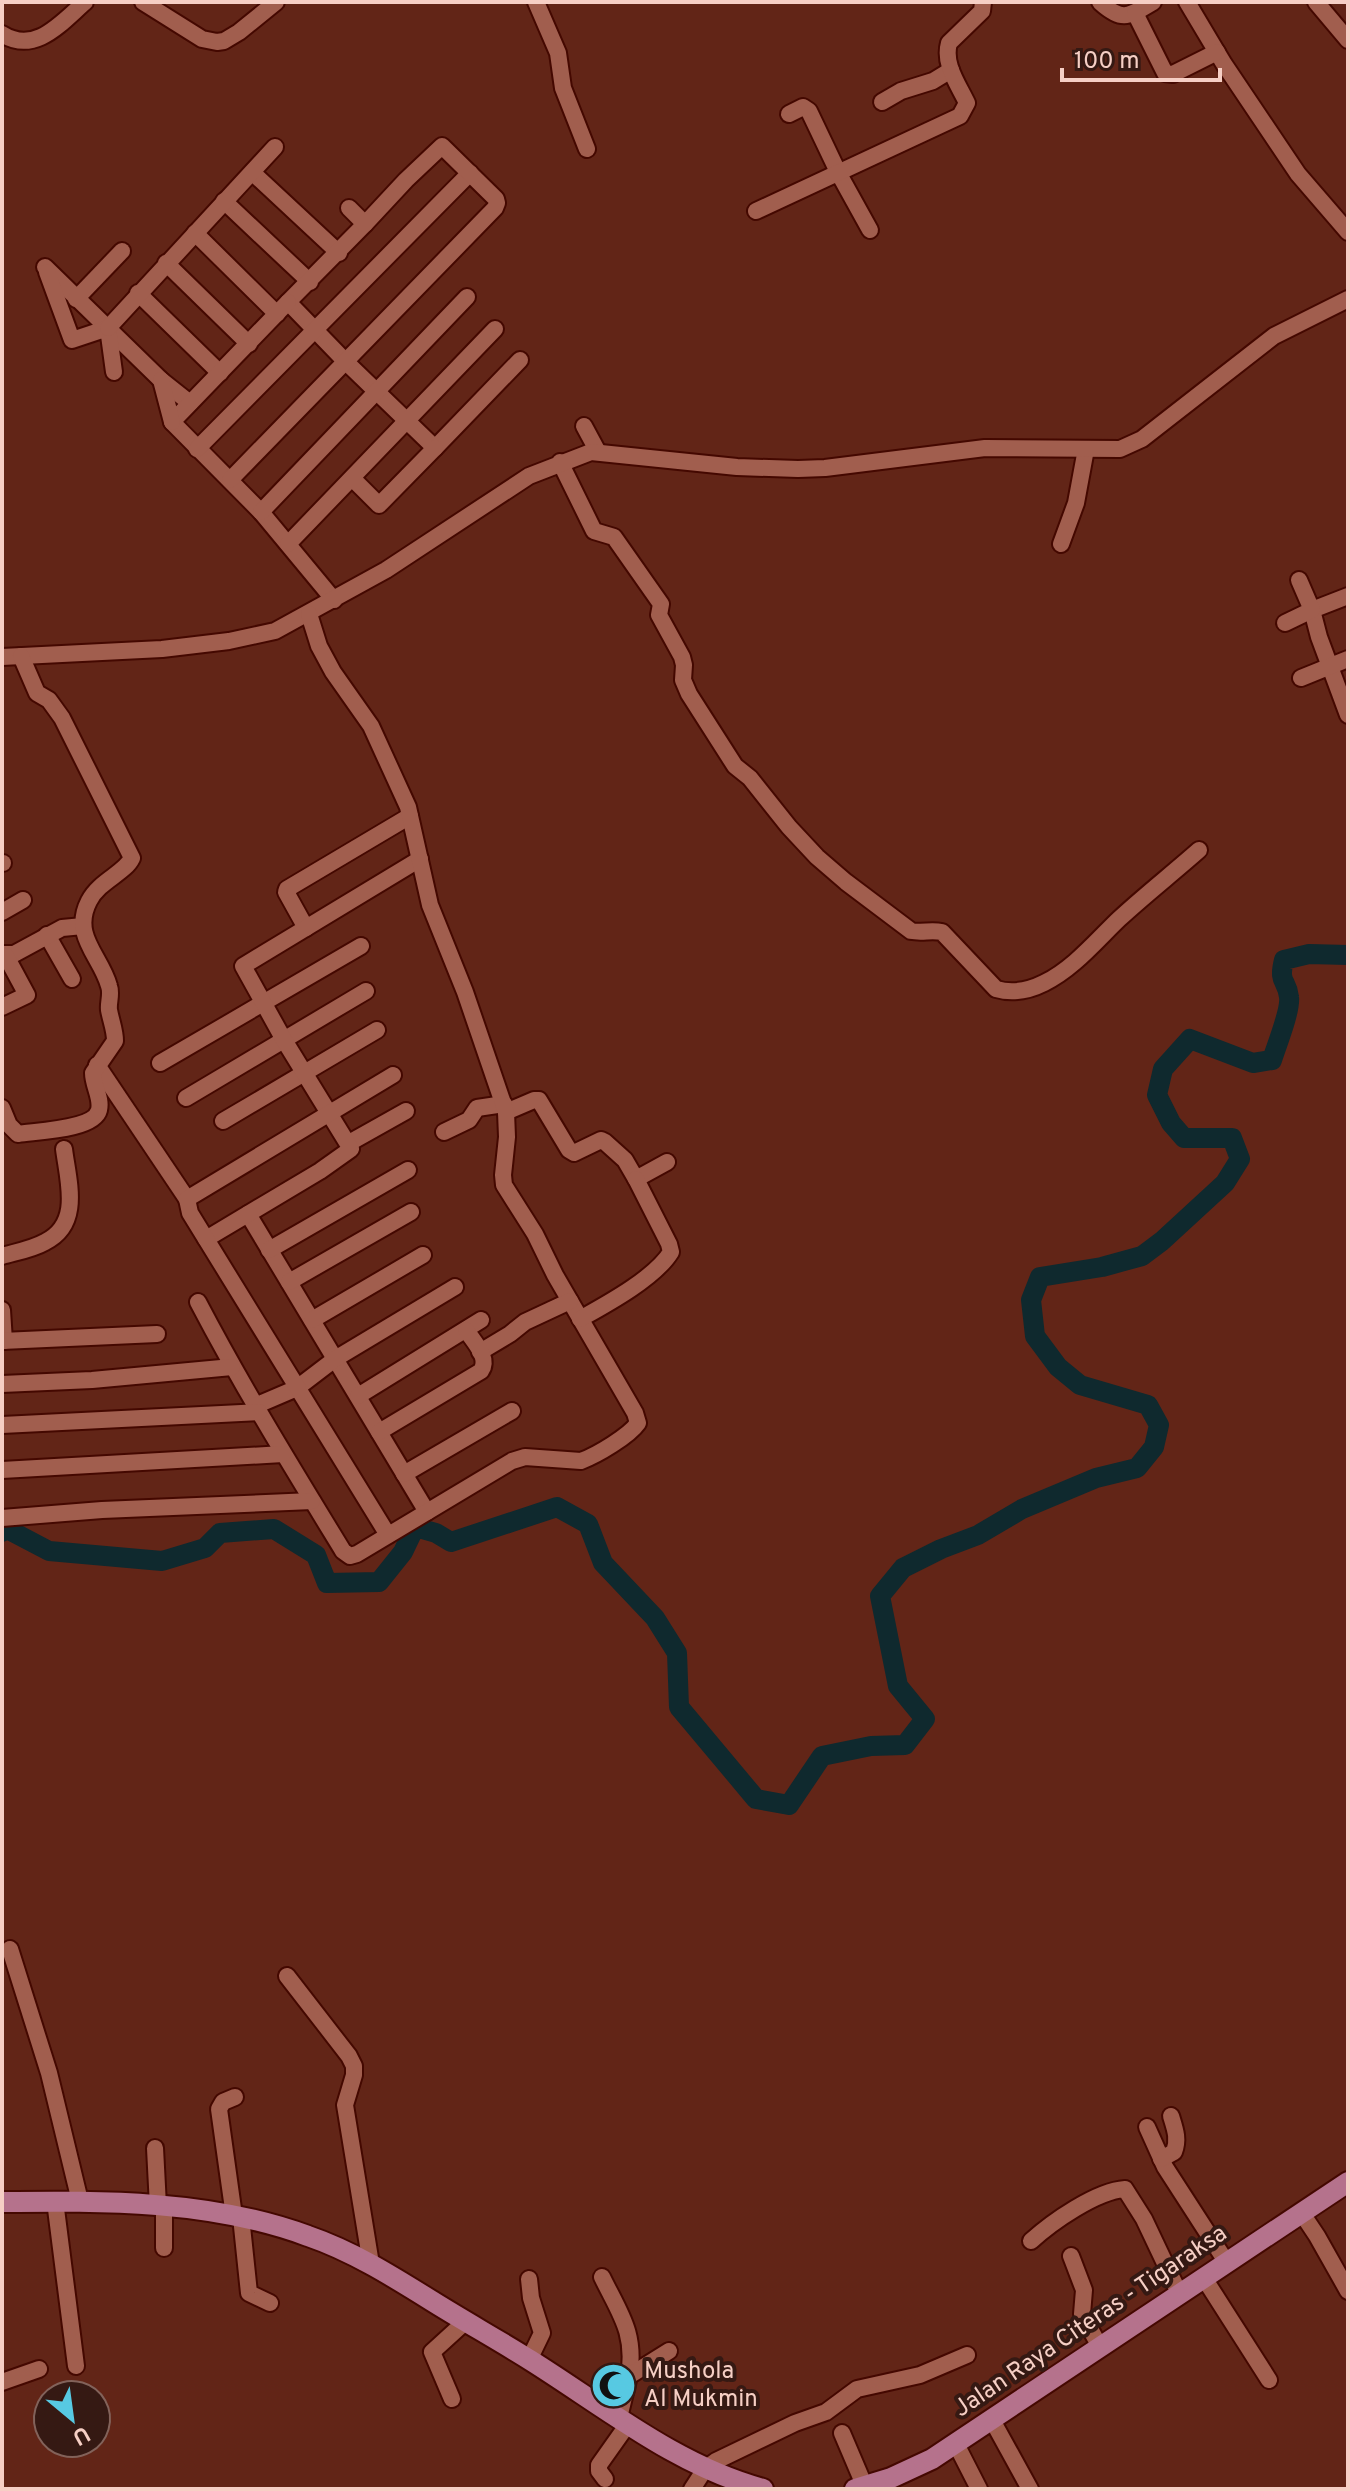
<svg xmlns="http://www.w3.org/2000/svg" width="1350" height="2491" viewBox="0 0 1350 2491" font-family="Overpass,sans-serif">
  <style>
    .lines { fill: none; stroke-linecap: round; stroke-linejoin: round }
    .river { stroke: #0f292e; stroke-width: 20 }
    .minor-casing { stroke: #440800; stroke-width: 20 }
    .major-casing { stroke: #440800; stroke-width: 24 }
    .minor { stroke: #a15e4e; stroke-width: 16 }
    .major { stroke: #b5728c; stroke-width: 20 }
    .labels { text-anchor: middle; dominant-baseline: central; stroke-width: 8; stroke-linejoin: round; paint-order: stroke }
    .street-label { font-size: 24px; fill: #f6cfc5; stroke: #351913 }
    .poi-label { font-size: 24px; fill: #f6cfc5; stroke: #351913; text-anchor: start }
  </style>
  <rect width="100%" height="100%" fill="#622517"/>
  <g class="lines">
    <path class="river" d="M2 1532 7 1529 49 1551 162 1561 205 1548 220 1533 274 1529 316 1555 327 1583 379 1582 403 1552 415 1527 436 1533 451 1542 557 1507 588 1524 603 1563 655 1618 677 1653 679 1707 756 1799 789 1805 822 1756 871 1746 905 1745 925 1719 898 1686 880 1596 903 1568 941 1549 978 1535 1022 1509 1096 1478 1137 1468 1154 1447 1159 1425 1148 1405 1080 1385 1058 1367 1035 1336 1031 1300 1040 1277 1102 1267 1142 1256 1162 1241 1225 1183 1240 1159 1232 1138H1184L1171 1123 1157 1095 1163 1069 1190 1039 1253 1063 1272 1060C1276 1047 1291 1010 1289 997 1287 979 1278 984 1284 960L1309 954 1348 955"/>
    <defs>
      <g id="minor">
        <polyline points="143,2 202,39 217,42 224,41 239,32 276,2"/>
        <polyline points="536,2 558,53 563,88 587,149"/>
        <path d="M1100 2C1123 23 1129 16 1153 2"/>
        <polyline points="1187,2 1224,64 1298,174 1348,232"/>
        <polyline points="1316,2 1348,40"/>
        <polyline points="1135,13 1165,73 1173,74 1217,52"/>
        <path d="M2 34C35 55 61 23 85 2"/>
        <polyline points="882,102 901,91 933,81 951,70"/>
        <polyline points="789,114 803,107 809,111 839,174 870,230"/>
        <polyline points="253,173 339,253"/>
        <polyline points="224,201 310,282"/>
        <path d="M756 211 960 116 967 103C958 84 943 64 949 43L982 11 983 2"/>
        <polyline points="365,224 288,302 346,362 435,448 520,360"/>
        <polyline points="195,233 277,314"/>
        <polyline points="166,263 249,344"/>
        <polyline points="45,267 161,380 190,403"/>
        <polyline points="47,272 72,340 108,328 114,372"/>
        <polyline points="138,293 220,373"/>
        <polyline points="76,299 122,251"/>
        <polyline points="288,302 172,422 261,512 334,600"/>
        <polyline points="108,328 275,147"/>
        <polyline points="161,380 172,422"/>
        <polyline points="584,426 598,452"/>
        <polyline points="197,449 470,173"/>
        <path d="M560 462 594 531 614 537 661 604 659 615 682 657 684 665 683 680 689 694 735 766 750 778 789 827 817 857 846 882 911 931C922 933 931 930 942 932L996 989C1013 994 1028 991 1044 983 1073 969 1096 941 1119 919 1145 895 1173 873 1199 850"/>
        <polyline points="352,478 379,505 435,448"/>
        <polyline points="230,480 495,208 497,203 496,199 442,146 406,180 365,224 349,208"/>
        <polyline points="261,512 467,297"/>
        <polyline points="288,544 495,329"/>
        <polyline points="1061,544 1076,503 1086,449"/>
        <polyline points="1348,596 1312,610 1319,637 1348,715"/>
        <polyline points="1285,623 1312,610 1299,580"/>
        <polyline points="2,657 162,649 229,641 275,631 386,570 529,476 591,452 737,467 798,469 825,468 985,448 1120,449 1142,439 1274,336 1348,299"/>
        <polyline points="1301,678 1348,659"/>
        <polyline points="2,863 3,863"/>
        <polyline points="2,912 23,900"/>
        <polyline points="306,928 286,892 287,889 410,816"/>
        <polyline points="47,935 72,979"/>
        <polyline points="2,954 14,954 62,928 83,926"/>
        <polyline points="2,1007 27,995 6,956"/>
        <polyline points="160,1063 361,946"/>
        <polyline points="97,1065 187,1199"/>
        <polyline points="186,1098 366,991"/>
        <path d="M2 1108 9 1125 18 1134C36 1131 94 1130 99 1110 102 1098 93 1086 93 1073L115 1041C115 1030 111 1021 109 1010 108 1002 112 994 109 986 101 956 71 936 89 901 99 881 125 873 132 858L62 718 49 700 37 693 21 656"/>
        <polyline points="506,1112 534,1100 539,1100 569,1150 574,1153 601,1140 605,1142 625,1160 636,1179 667,1162"/>
        <polyline points="223,1121 377,1030"/>
        <polyline points="444,1132 469,1120 477,1108 504,1104"/>
        <polyline points="349,1143 406,1111"/>
        <polyline points="248,1214 427,1512"/>
        <polyline points="206,1239 320,1171 351,1149 284,1040 243,966 420,859"/>
        <polyline points="269,1250 408,1170"/>
        <path d="M2 1256C16 1252 33 1249 45 1242 82 1224 68 1181 64 1149"/>
        <polyline points="289,1282 411,1212"/>
        <path d="M198 1302C243 1388 293 1469 343 1551L350 1556 357 1554 512 1461 525 1457 581 1461C597 1455 629 1436 638 1423L635 1413 555 1275 535 1234 504 1185 503 1175 507 1137 506 1112 465 992 430 905 408 807 371 726 333 672 319 646 309 614"/>
        <polyline points="2,1310 4,1341"/>
        <path d="M580 1319C607 1304 655 1278 671 1252L669 1244 636 1179"/>
        <polyline points="312,1320 423,1255"/>
        <polyline points="2,1341 157,1334"/>
        <polyline points="480,1352 510,1334 525,1322 570,1301"/>
        <polyline points="2,1384 92,1380 232,1367"/>
        <polyline points="358,1396 481,1320"/>
        <polyline points="255,1406 297,1388 335,1359 455,1287"/>
        <polyline points="2,1425 259,1412"/>
        <path d="M379 1432 481 1371C490 1358 474 1342 466 1330"/>
        <polyline points="2,1470 283,1454"/>
        <polyline points="404,1474 512,1411"/>
        <polyline points="2,1518 102,1510 312,1501"/>
        <polyline points="388,1535 190,1213 187,1199 393,1075"/>
        <polyline points="10,1949 49,2073 80,2201"/>
        <polyline points="287,1976 349,2056 354,2066 354,2075 345,2105 371,2264"/>
        <polyline points="1147,2127 1165,2167 1227,2263"/>
        <polyline points="155,2148 158,2206"/>
        <path d="M1161 2159 1174 2152C1179 2139 1175 2129 1171 2116"/>
        <polyline points="55,2201 76,2366"/>
        <polyline points="1301,2212 1317,2236 1348,2291"/>
        <polyline points="234,2216 219,2109 223,2102 235,2097"/>
        <polyline points="241,2217 249,2293 270,2303"/>
        <path d="M1031 2241C1052 2222 1096 2191 1125 2189L1144 2219 1180 2295"/>
        <polyline points="164,2248 164,2206"/>
        <polyline points="1071,2256 1084,2290 1082,2314 1100,2347"/>
        <path d="M602 2277C620 2314 636 2333 629 2376"/>
        <polyline points="1204,2278 1269,2380"/>
        <polyline points="529,2279 531,2298 542,2333 529,2360"/>
        <polyline points="2,2382 39,2369"/>
        <polyline points="452,2399 432,2352 466,2321"/>
        <polyline points="619,2418 629,2376 669,2351"/>
        <polyline points="992,2420 1030,2489"/>
        <polyline points="842,2433 865,2487"/>
        <polyline points="956,2444 979,2489"/>
        <polyline points="605,2479 599,2471 599,2465 628,2424"/>
        <polyline points="692,2489 705,2469 716,2461 795,2423 826,2412 857,2389 920,2375 967,2355"/>
      </g>
      <g id="major">
        <path d="M2 2202C104 2201 211 2200 308 2236 352 2251 392 2276 432 2301 464 2321 498 2340 530 2360 605 2407 677 2466 763 2489"/>
        <polyline points="855,2489 891,2478 932,2459 1348,2182"/>
      </g>
    </defs>
    <use href="#minor" class="minor-casing"/>
    <use href="#major" class="major-casing"/>
    <use href="#minor" class="minor"/>
    <use href="#major" class="major"/>
  </g>
  <defs>
    <symbol id="mosque-disc" viewBox="-11 -11 22 22"><circle r="9.5" fill="#57c9e2" stroke="#351913"/><path d="M3.5-4.9A6 6 0 1 0 3.5 4.9A5 5 0 1 1 3.5-4.9Z" fill="#111"/></symbol>
  </defs>
  <g fill-rule="evenodd">
    <use href="#mosque-disc" x="588" y="2360" width="51" height="51"/>
  </g>
  <g class="labels">
    <g class="street-label">
      <text transform="translate(1091 2322) rotate(-34)">Jalan Raya Citeras - Tigaraksa</text>
    </g>
    <g class="poi-label">
      <text x="644" y="2372">Mushola<tspan x="644" dy="28">Al Mukmin</tspan></text>
    </g>
  </g>
  <rect width="1350" height="2491" fill="none" stroke="#f6cfc5" stroke-width="8"/>
  <g transform="translate(72 2419) rotate(151)"><circle r="38" fill="#351913" stroke="#82625a" stroke-width="2"/>
  <path d="M0-6L14 30L0 20L-14 30Z" fill="#57c9e2"/>
  <text y="-12" font-size="22" font-weight="bold" text-anchor="middle" fill="#f6cfc5">U</text>
  </g>
  <path d="M1062 68v12h158v-12" fill="none" stroke="#f6cfc5" stroke-width="4"/>
  <text x="1074" y="68" font-size="24" fill="#f6cfc5" stroke="#351913" stroke-width="6" paint-order="stroke">100 m</text>
</svg>
